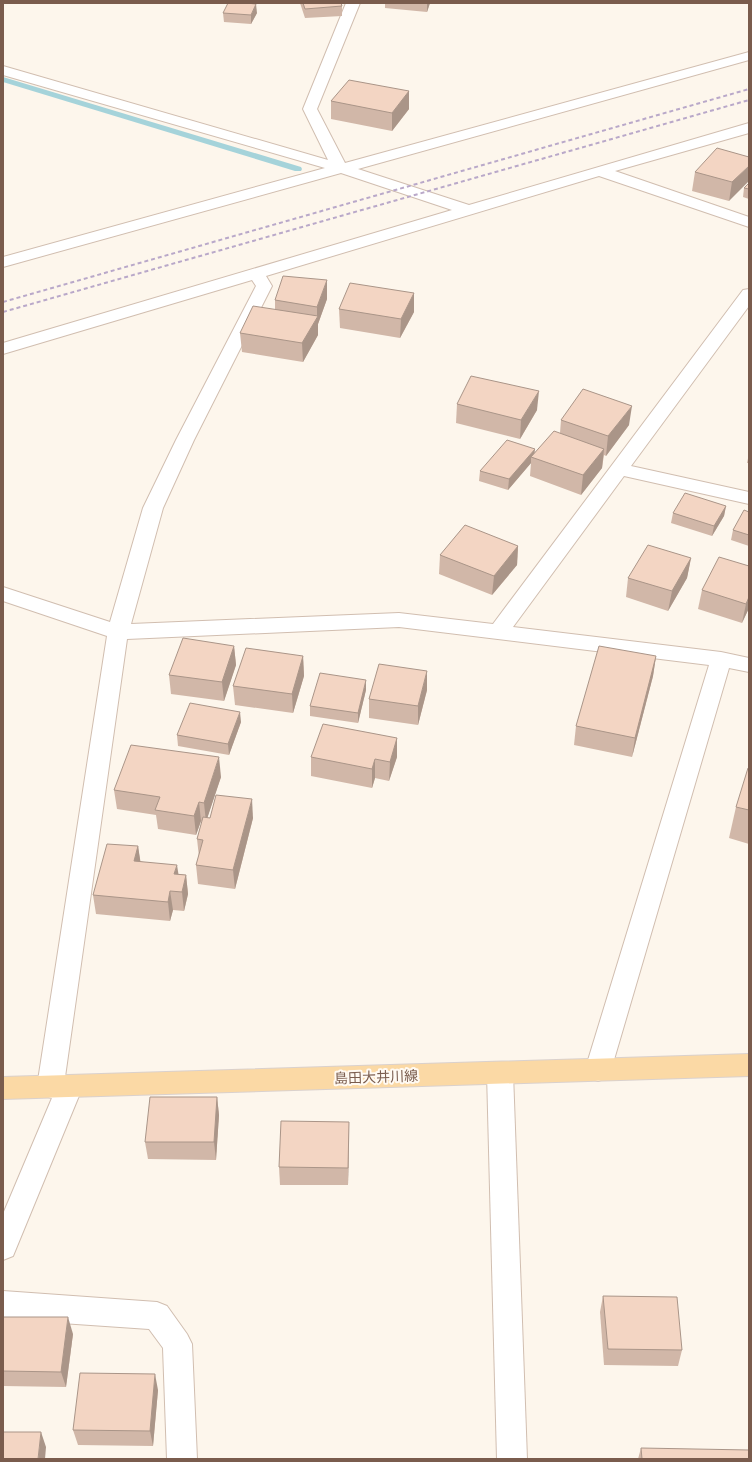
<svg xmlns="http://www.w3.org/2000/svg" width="752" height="1462" viewBox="0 0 752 1462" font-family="'Space Grotesk','Noto Sans JP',sans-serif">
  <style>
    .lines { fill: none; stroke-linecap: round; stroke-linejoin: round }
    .stream { fill: #a5d3da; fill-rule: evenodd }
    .minor-casing { stroke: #d1beb0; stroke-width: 2 }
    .major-casing { stroke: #dad1cd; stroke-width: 2 }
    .minor { fill: #fff; fill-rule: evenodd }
    .major { fill: #fbd9a5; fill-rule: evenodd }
    .rail { stroke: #b9a8c9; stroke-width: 2; stroke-dasharray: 4 3; stroke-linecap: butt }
    .wall { fill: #d1b7a8 }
    .shaded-wall { fill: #aa9588 }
    .building { fill: #f3d5c3; stroke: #aa9588 }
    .labels { text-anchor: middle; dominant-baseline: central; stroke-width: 4; stroke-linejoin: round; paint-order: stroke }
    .street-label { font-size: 14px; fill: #7a5c4d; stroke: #fffaf3 }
  </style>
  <rect width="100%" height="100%" fill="#fdf6ec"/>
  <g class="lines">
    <polygon class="stream" points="3,77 301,167 302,169 301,171 295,171 3,82"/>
    <defs>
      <g id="minor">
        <polygon points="346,3 360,3 317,109 345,163 749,52 749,60 358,169 469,205 749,123 749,133 615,171 749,217 749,227 599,176 266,276 272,286 194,440 163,508 131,624 399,613 493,624 743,290 749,289 749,306 631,466 749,492 749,504 624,476 513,627 721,652 749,658 749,672 729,668 611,1070 607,1078 598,1081 589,1078 585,1070 709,665 399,627 127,639 65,1077 70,1075 79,1078 83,1086 13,1256 3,1260 3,1214 52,1098 41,1095 37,1087 107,636 3,601 3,587 110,622 143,508 176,440 256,286 252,280 3,354 3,343 452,210 341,173 3,267 3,257 325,168 3,75 3,66 328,160 303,109"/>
        <polygon points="500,1062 509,1065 513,1073 527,1459 497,1459 487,1073 491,1065"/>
        <polygon points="3,1291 157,1302 167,1306 187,1334 192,1344 197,1459 167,1459 163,1348 149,1329 3,1319"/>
      </g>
      <polygon id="major" points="749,1054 749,1076 3,1099 3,1077"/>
    </defs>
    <use href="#minor" class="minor-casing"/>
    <use href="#major" class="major-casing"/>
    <use href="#minor" class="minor"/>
    <use href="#major" class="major"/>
    <g class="rail">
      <polyline points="3,302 749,89"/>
      <polyline points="3,312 749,100"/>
    </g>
  </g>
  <g class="wall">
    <polygon points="300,3 341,3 342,6 342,16 305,18"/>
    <polygon points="385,3 430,3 427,12 385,8"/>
    <polygon points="223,13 257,13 251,24 224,22"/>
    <polygon points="409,91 409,109 392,131 331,119 331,101"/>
    <polygon points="749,157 729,201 692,191 695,172"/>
    <polygon points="749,183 749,199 743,197 744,188"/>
    <polygon points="414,293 414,312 400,338 340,328 339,309"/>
    <polygon points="327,299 318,324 318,335 303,362 242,352 240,333 275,310 275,300"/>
    <polygon points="457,404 537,410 520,439 456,423"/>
    <polygon points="561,420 629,425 606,456 604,455 602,468 581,495 530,476 531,463 508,490 479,481 480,471 534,453 560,433"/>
    <polygon points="749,454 749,463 747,463"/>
    <polygon points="726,506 724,516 712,536 671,523 673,513"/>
    <polygon points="749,512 749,546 731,540 733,530"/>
    <polygon points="518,546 517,565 492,595 439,574 440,555"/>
    <polygon points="691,558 687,578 668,611 626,597 628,578"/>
    <polygon points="749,566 749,608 742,623 698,609 702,590"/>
    <polygon points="234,646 236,665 224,701 171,694 169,675"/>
    <polygon points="303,656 304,676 293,713 235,705 233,686"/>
    <polygon points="656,656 653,676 632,757 574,745 576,726"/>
    <polygon points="366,690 358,723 310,716 310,706"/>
    <polygon points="427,690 418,725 369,718 369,699"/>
    <polygon points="241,722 229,755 178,746 177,735"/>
    <polygon points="397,738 397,757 389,781 375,778 372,788 311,776 311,757"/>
    <polygon points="749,768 749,844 729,838 736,807"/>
    <polygon points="221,777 207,818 253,818 235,889 198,884 196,865 199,857 197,839 202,822 201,821 196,835 158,829 156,815 117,809 114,790"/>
    <polygon points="138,846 140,861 178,874 186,875 188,894 184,911 173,910 170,921 96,914 93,895"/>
    <polygon points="217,1097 219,1115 216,1160 148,1159 145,1142"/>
    <polygon points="349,1122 349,1140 348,1185 280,1185 279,1167"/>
    <polygon points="603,1296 682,1350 678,1366 604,1365 600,1312"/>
    <polygon points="3,1317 73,1334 66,1387 3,1386"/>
    <polygon points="158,1390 153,1446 78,1445 73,1430"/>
    <polygon points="641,1448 749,1459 638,1459"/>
  </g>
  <g class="shaded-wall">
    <polygon points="427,3 430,3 427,12"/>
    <polygon points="256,4 257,13 251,24 251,15"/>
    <polygon points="409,91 409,109 392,131 392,113"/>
    <polygon points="749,166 749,181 729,201 732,182"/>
    <polygon points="327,280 327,299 318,324 318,335 303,362 302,343 317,318 317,307"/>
    <polygon points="414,293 414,312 400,338 401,319"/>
    <polygon points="539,391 537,410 520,439 521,420"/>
    <polygon points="632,406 629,425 606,456 608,436"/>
    <polygon points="535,449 534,458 531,457 531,463 508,490 509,479"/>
    <polygon points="604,449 602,468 581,495 583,475"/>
    <polygon points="726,506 724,516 712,536 714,526"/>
    <polygon points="518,546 517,565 492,595 494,576"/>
    <polygon points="691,558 687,578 668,611 672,591"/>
    <polygon points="749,597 749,608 742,623 746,604"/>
    <polygon points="234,646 236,665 224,701 222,682"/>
    <polygon points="303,656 304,676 293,713 292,694"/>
    <polygon points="656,656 653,676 632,757 635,738"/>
    <polygon points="427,671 427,690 418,725 418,706"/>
    <polygon points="366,680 366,690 358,723 358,713"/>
    <polygon points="240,712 241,722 229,755 228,744"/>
    <polygon points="397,738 397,757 389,781 390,762"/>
    <polygon points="219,757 221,777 206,822 204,803"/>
    <polygon points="375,759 375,778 372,788 372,769"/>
    <polygon points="252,799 253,818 235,889 233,870"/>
    <polygon points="199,802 201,821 196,835 194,816"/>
    <polygon points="138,846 141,865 134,861"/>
    <polygon points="177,865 180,884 174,874"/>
    <polygon points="186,875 188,894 184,911 182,892"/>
    <polygon points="170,891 173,910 170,921 168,902"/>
    <polygon points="217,1097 219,1115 216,1160 214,1142"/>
    <polygon points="349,1122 349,1140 348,1185 348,1168"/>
    <polygon points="68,1317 73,1334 66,1387 61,1372"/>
    <polygon points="155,1374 158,1390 153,1446 150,1431"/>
    <polygon points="41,1432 46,1447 45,1459 38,1459"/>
  </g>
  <g class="building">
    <polygon points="228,3 246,3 256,4 251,15 223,13"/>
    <polygon points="303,3 341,3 342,6 305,9"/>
    <polygon points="349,80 409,91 392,113 331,101"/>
    <polygon points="717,148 749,157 749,166 732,182 695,172"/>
    <polygon points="749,183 749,189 744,188"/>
    <polygon points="283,276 327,280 317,307 275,300"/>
    <polygon points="350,283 414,293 401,319 339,309"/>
    <polygon points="253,306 318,316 302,343 240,333"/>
    <polygon points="471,376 539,391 521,420 457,404"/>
    <polygon points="583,389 632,406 608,436 561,420"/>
    <polygon points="554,431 604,449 583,475 531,457"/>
    <polygon points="507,440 535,449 509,479 480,471"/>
    <polygon points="685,493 726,506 714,526 673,513"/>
    <polygon points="744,510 749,512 749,535 733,530"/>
    <polygon points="465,525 518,546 494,576 440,555"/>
    <polygon points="648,545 691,558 672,591 628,578"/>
    <polygon points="719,557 749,566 749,597 746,604 702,590"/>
    <polygon points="183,638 234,646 222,682 169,675"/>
    <polygon points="599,646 656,656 635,738 576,726"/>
    <polygon points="246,648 303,656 292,694 233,686"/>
    <polygon points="379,664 427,671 418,706 369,699"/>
    <polygon points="320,673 366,680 358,713 310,706"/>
    <polygon points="190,703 240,712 228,744 177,735"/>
    <polygon points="323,724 397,738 390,762 375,759 372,769 311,757"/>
    <polygon points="131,745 219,757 204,803 199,802 194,816 155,810 160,797 114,790"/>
    <polygon points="748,768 749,768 749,810 736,807"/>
    <polygon points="216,795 252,799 233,870 196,865 203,840 197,839 203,817 210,818"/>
    <polygon points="107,844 138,846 134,861 177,865 174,874 186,875 182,892 170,891 168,902 93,895"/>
    <polygon points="150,1097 217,1097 214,1142 145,1142"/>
    <polygon points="281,1121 349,1122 348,1168 279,1167"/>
    <polygon points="603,1296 677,1297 682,1350 608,1349"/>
    <polygon points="3,1317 68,1317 61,1372 3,1371"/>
    <polygon points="80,1373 155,1374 150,1431 73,1430"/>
    <polygon points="3,1432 41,1432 38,1459 3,1459"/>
    <polygon points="641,1448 749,1450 749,1459 642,1459"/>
  </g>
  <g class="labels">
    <g class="street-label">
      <text transform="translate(376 1077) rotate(-2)">島田大井川線</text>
    </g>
  </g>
  <rect width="752" height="1462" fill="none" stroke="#7a5c4d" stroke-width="8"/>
</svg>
